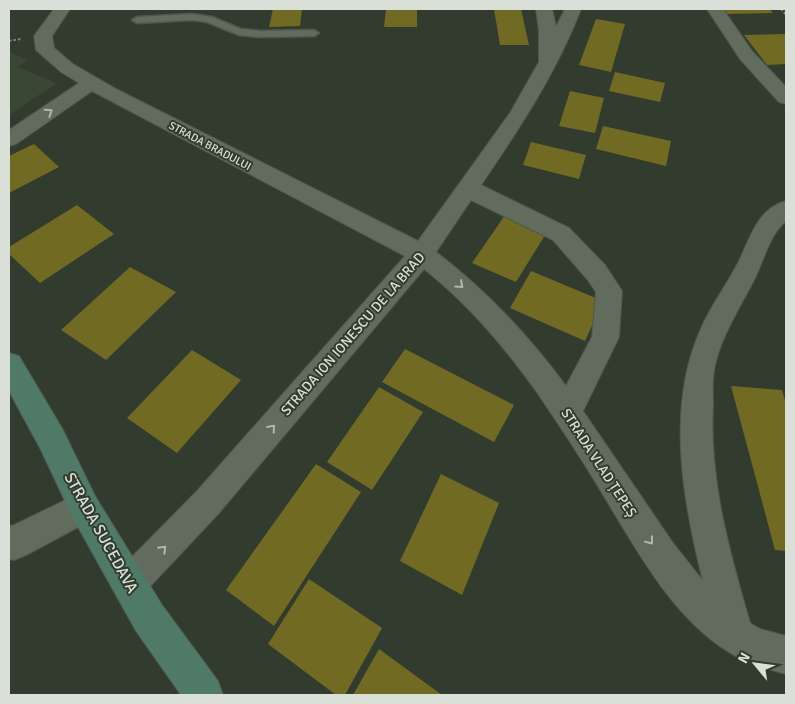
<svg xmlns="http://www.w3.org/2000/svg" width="795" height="704" viewBox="0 0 795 704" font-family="Signika,sans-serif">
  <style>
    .built { fill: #394734 }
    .building { fill: #716a22 }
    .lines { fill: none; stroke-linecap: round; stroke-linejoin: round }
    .lane-casing { stroke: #4f574c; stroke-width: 3 }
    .street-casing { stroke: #4f574c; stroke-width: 2 }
    .secondary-casing { stroke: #4f574c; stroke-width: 2 }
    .path { stroke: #7f877d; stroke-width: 2; stroke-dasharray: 2.5 2; stroke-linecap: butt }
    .lane { fill: #616c5d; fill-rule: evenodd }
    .street { fill: #616c5d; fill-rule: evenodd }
    .secondary { fill: #4f7a67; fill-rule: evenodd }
    .oneway { stroke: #b0b7ad }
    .labels { text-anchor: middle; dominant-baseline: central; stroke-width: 4; stroke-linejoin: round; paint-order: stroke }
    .far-street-label { font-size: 11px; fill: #dae0d8; stroke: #313b2e }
    .street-label { font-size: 14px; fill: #dae0d8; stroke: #313b2e }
    .near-street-label { font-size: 16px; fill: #dae0d8; stroke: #313b2e }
  </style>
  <rect width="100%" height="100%" fill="#313b2e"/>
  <polygon class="built" points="9,52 28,60 17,67 57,83 9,115"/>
  <g class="building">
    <polygon points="273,9 302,9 300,26 269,27"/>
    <polygon points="386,9 417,9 417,27 384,27"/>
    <polygon points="494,9 521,9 529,45 500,45"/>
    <polygon points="724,9 769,9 773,13 727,14"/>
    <polygon points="596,19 625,24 611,72 579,65"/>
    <polygon points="786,34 786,64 767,65 744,35"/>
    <polygon points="615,72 665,83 660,102 609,91"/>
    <polygon points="570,91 604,98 595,133 559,126"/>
    <polygon points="603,126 671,141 666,166 596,149"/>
    <polygon points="531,142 586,155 579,179 523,165"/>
    <polygon points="34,144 59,167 9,193 9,156"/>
    <polygon points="77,205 114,234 40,283 9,254 9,247"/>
    <polygon points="505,215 547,232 516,282 472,263"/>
    <polygon points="130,267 176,292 106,360 61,330"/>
    <polygon points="531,271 603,301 585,341 510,308"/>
    <polygon points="405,349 514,405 494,442 382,382"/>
    <polygon points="192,350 241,380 177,453 127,418"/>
    <polygon points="731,386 782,390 786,404 786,551 775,550"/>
    <polygon points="379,387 423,412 372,490 327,462"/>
    <polygon points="316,464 361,492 274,626 226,590"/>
    <polygon points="441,474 499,503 462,595 400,561"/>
    <polygon points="309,579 382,628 345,695 336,695 268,644"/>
    <polygon points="379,649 442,695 353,695"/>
  </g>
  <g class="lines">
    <defs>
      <polygon id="lane" points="192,14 212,17 241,29 260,31 314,30 319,33 314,36 260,37 239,35 207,22 192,20 137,23 132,20 137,17"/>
      <g id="street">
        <path d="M54 9H70L52 36 54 48 73 64 116 89 418 241 510 113 539 62V31L536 9H552L556 27 565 9H581C557 72 519 129 481 185L569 228 605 265 622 291 619 337 583 411 673 543 703 581C683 502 666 408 700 331 710 306 727 285 739 261 750 238 758 208 786 201V221C769 235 764 261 754 280 739 309 720 338 714 370 712 381 713 393 713 404 709 480 729 550 750 623L760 629 786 636V674C766 669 744 662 727 651 672 616 638 552 605 498 583 461 560 426 536 391 504 346 467 303 424 269L219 513 141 596 129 601 117 596 112 584 117 572 197 491 405 256 92 91 16 144 9 146V130L79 83 61 72 36 50 34 36ZM471 200 553 240 587 279 596 292 592 337 566 386C529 336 486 290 436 252Z"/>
        <polygon points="707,9 723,9 752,51 786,87 786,104 779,102 740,59"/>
        <polygon points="84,491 95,496 100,507 95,518 26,555 14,560 9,559 9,525 12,526"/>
      </g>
      <polygon id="secondary" points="9,353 19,356 63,430 95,496 162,605 218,681 223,695 181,695 136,631 73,518 41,450 9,391"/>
    </defs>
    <use href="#lane" class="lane-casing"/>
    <use href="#street" class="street-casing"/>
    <use href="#secondary" class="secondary-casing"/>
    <g class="path">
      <polyline points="781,9 786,15"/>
      <polyline points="9,41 21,39"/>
    </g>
    <use href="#lane" class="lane"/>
    <use href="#street" class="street"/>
    <use href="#secondary" class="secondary"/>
  </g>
  <defs><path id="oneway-chevron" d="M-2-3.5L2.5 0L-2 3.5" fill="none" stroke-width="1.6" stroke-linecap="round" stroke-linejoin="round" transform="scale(1.25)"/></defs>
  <g class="oneway">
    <use href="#oneway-chevron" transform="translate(49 112) rotate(-34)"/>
    <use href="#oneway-chevron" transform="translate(460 285) rotate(42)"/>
    <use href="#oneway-chevron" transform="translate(272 428) rotate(-49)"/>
    <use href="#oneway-chevron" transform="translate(650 541) rotate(53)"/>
    <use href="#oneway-chevron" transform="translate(163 549) rotate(-45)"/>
  </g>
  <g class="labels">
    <g class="far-street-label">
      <text transform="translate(210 146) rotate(28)">STRADA BRADULUI</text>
    </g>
    <g class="street-label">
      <text transform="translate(353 334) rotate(-49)">STRADA ION IONESCU DE LA BRAD</text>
      <text transform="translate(599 463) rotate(57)">STRADA VLAD ȚEPEȘ</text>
    </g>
    <g class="near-street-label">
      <text transform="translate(101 533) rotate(61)">STRADA SUCEDAVA</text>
    </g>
  </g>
  <rect width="795" height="704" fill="none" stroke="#dae0d8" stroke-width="20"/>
  <g transform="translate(755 664) rotate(299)" stroke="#313b2e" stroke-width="4" paint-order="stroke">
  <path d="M0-4L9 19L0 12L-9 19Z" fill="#dae0d8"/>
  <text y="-8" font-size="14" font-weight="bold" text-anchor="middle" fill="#dae0d8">N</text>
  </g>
</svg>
